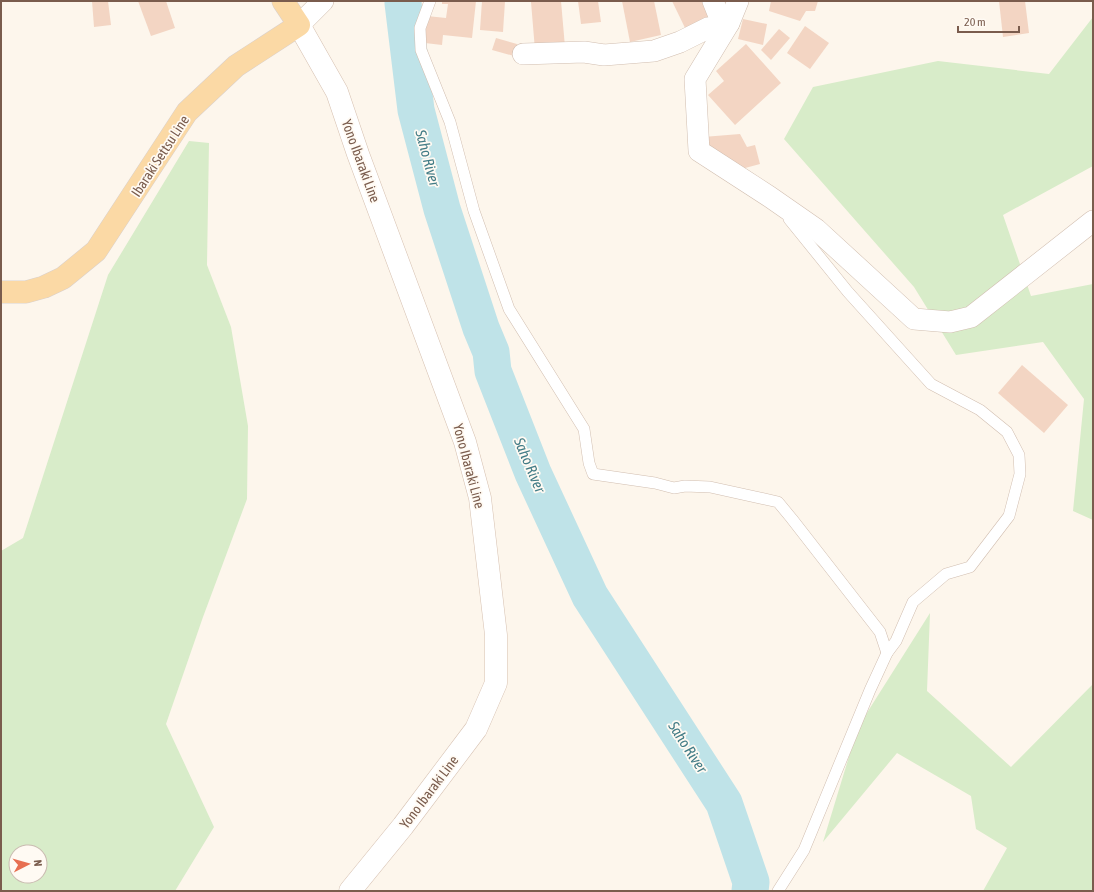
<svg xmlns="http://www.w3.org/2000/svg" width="1094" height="892" viewBox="0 0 1094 892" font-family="'Asap Condensed',sans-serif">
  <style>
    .green { fill: #d8ecc9; fill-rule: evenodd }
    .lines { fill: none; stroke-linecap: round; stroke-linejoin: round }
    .river { stroke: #bfe3e8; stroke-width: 37 }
    .building { fill: #f3d5c3 }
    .lane-casing { stroke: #d1beb0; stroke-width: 12 }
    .street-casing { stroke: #d1beb0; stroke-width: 22 }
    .secondary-casing { stroke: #d6c0b0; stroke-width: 23 }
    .primary-casing { stroke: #dad1cd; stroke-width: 23 }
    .lane { stroke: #fff; stroke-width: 11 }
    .street { stroke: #fff; stroke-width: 21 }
    .secondary { stroke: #fff; stroke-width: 22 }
    .primary { stroke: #fbd9a5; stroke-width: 22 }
    .labels { text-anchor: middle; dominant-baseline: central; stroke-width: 3.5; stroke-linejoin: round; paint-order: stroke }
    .street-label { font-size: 14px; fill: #7a5c4d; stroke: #fffaf3 }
    .water-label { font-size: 15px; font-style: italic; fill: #437c86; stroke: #fffaf3 }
  </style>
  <rect width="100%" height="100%" fill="#fdf6ec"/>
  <g class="green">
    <polygon points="1093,17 1093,166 1003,215 1031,296 1093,284 1093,520 1073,511 1084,399 1043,342 956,355 914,287 784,139 813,87 938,61 1049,74"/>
    <path d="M189 141 209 143 207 265 231 327 248 426 247 499 203 617 166 724 214 827 175 891H1V551L23 538 108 275ZM16 852H40V876H16Z"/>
    <polygon points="930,613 927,691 1011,767 1093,684 1093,891 983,891 1007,848 976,829 971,796 897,753 823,842 858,727"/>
  </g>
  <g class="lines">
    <polyline class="river" points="403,1 403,3 416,110 442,209 481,328 491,352 493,371 533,473 590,596 724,803 751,882 750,891"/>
  </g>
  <g class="building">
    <polygon points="92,1 108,1 111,25 94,27"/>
    <polygon points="138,1 166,1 175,28 151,36"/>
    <polygon points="442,1 476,1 472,38 443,35 442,45 425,43 427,16 446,18 448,4 442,4"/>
    <polygon points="482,1 505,1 503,32 480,30"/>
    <polygon points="548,1 561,1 565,47 535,50 531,2"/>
    <polygon points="578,1 598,1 601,22 581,24"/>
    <polygon points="622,1 654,1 661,35 630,42"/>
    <polygon points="672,1 702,1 711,20 687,32"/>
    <polygon points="771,1 818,1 815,11 806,11 800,21 769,11"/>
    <polygon points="999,1 1025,1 1029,33 1003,37"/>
    <polygon points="743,19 767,24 763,45 738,39"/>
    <polygon points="805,26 829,43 810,69 787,53"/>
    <polygon points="779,29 790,38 771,60 761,50"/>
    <polygon points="496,38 517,44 514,56 492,50"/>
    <polygon points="746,44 781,83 735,125 708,95 724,81 716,71"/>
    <polygon points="740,134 747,147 755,145 760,164 734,171 705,151 703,137"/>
    <polygon points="1022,365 1068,405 1044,433 998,393"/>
  </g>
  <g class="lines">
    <defs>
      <g id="lane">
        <polyline points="430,1 420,28 421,50 450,122 474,211 509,309 584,429 589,463 593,474 655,483 674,488 685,486 710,487 778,502 792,519 880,632 887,653"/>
        <polyline points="778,891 804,850 870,690 887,653 896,641 913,602 946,574 970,567 1009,516 1020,474 1019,455 1007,432 980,410 931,384 848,292 789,219"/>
      </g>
      <g id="street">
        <polyline points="713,1 723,26"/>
        <polyline points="738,1 729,23 695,79 699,151 770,197 816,229 914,319 950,322 971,317 1093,221"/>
        <polyline points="299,25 323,1"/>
        <polyline points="523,54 584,52 604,55 654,51 680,42 708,28 723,26 729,23"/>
      </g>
      <polyline id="secondary" points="299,25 337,92 358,154 465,442 480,498 496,635 496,683 476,729 403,826 350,891"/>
      <polyline id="primary" points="1,292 26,292 44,287 63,278 96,251 187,112 236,66 299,25 283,1"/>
    </defs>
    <use href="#lane" class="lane-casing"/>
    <use href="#street" class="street-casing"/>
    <use href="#secondary" class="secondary-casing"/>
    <use href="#primary" class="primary-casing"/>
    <use href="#lane" class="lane"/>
    <use href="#street" class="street"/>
    <use href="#secondary" class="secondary"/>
    <use href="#primary" class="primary"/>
  </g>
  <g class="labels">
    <g class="street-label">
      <text transform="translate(160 156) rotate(-57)">Ibaraki Settsu Line</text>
      <text transform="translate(361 161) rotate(70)">Yono Ibaraki Line</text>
      <text transform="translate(469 466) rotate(75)">Yono Ibaraki Line</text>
      <text transform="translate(429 792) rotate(-53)">Yono Ibaraki Line</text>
    </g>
    <g class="water-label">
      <text transform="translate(428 158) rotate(75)">Saho River</text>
      <text transform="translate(530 465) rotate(67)">Saho River</text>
      <text transform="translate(688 747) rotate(57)">Saho River</text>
    </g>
  </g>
  <rect width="1094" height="892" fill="none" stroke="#7a5c4d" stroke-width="4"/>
  <g transform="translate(28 864) rotate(84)"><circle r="19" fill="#fffaf3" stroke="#cabbb1"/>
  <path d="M0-3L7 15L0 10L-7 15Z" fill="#e76f51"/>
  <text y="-6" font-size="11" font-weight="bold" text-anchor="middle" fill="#7a5c4d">N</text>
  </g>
  <path d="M958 26v6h61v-6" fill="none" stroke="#7a5c4d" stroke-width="2"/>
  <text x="964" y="26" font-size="12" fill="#7a5c4d" stroke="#fffaf3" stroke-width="3" paint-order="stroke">20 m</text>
</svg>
